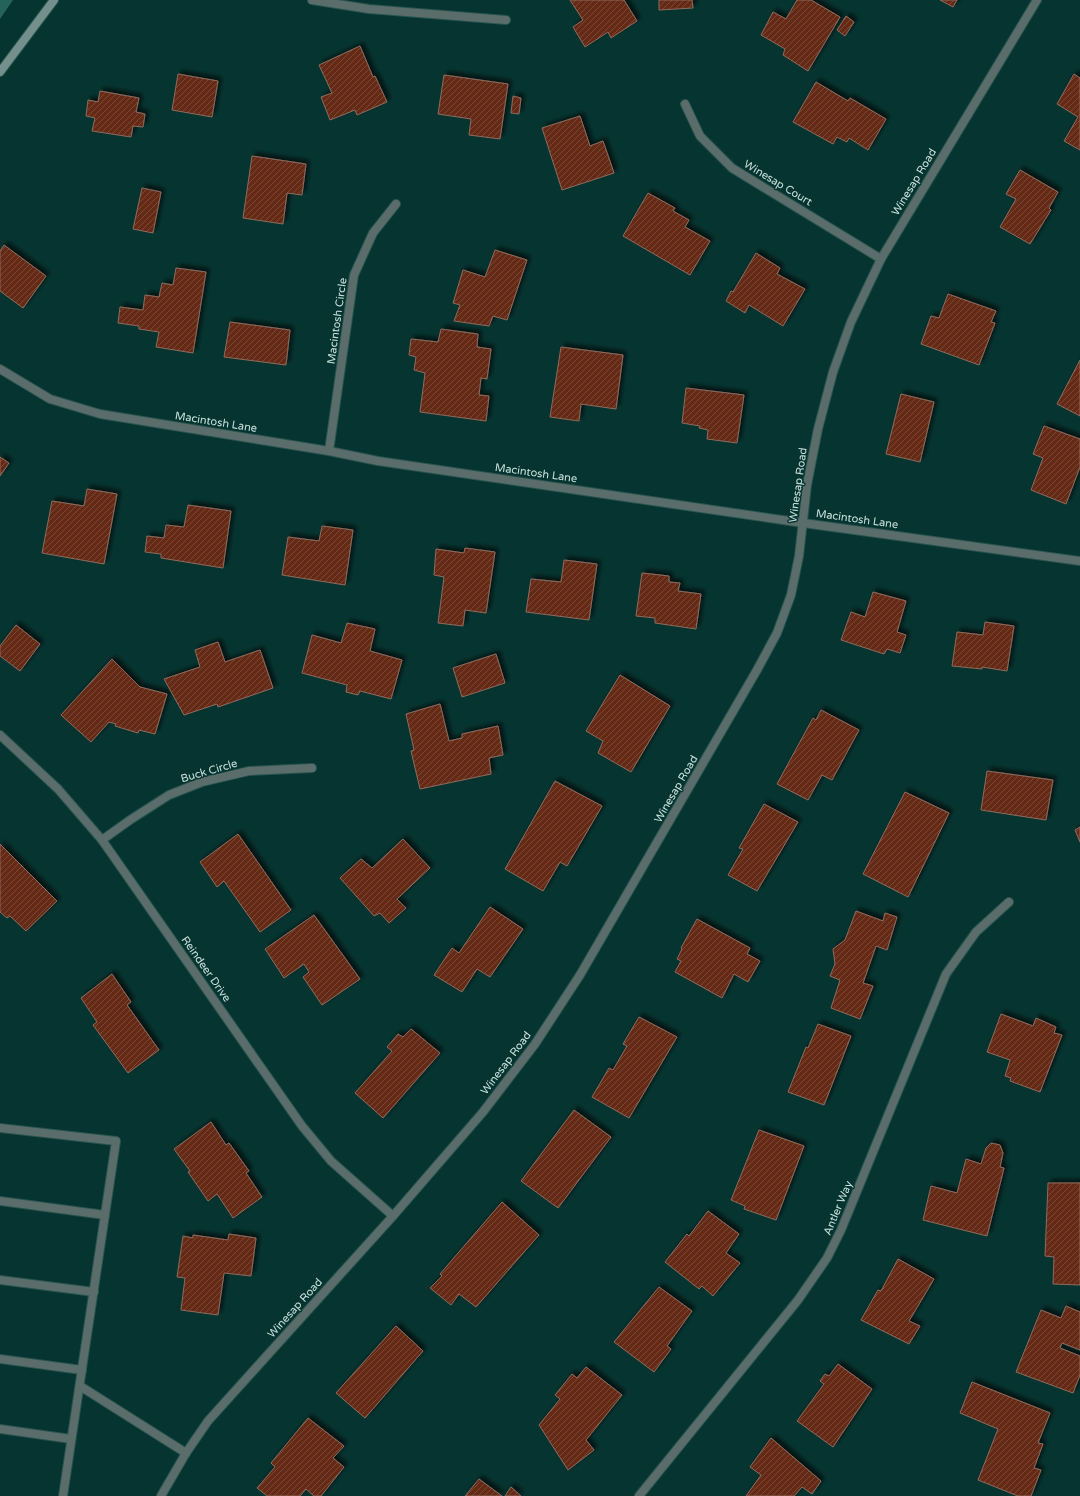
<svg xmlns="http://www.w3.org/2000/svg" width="1080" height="1496" viewBox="0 0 1080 1496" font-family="'Varela Round',sans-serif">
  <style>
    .grass { fill: #26625c }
    .building { fill: url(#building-hatch); stroke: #8e6b5f; filter: url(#shadow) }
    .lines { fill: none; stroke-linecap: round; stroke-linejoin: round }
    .service-casing { stroke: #295450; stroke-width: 10 }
    .minor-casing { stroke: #295450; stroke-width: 10 }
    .secondary-casing { stroke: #295450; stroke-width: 10 }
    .service { stroke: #5b6d6a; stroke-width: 8 }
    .minor { stroke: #5b6d6a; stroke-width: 8 }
    .secondary { stroke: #73908c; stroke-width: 8 }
    .labels { text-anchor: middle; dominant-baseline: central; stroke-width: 3; stroke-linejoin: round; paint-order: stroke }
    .street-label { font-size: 11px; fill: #c9e0dc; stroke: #063531 }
  </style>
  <defs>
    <pattern id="building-hatch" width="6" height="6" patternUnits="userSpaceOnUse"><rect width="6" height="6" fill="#652a14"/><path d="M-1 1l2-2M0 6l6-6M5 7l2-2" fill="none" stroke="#7a4936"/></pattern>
    <filter id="shadow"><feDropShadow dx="3.5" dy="-3.5" stdDeviation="2" flood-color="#0009"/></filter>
  </defs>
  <rect width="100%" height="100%" fill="#063531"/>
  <polygon class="grass" points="0,0 13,0 0,19"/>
  <g class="building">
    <polygon points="570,0 624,0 637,21 611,38 608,32 585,47 573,27 583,20"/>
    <polygon points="659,0 692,0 693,8 659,10"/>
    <polygon points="797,0 811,0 840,17 808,71 783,55 785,49 761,35 773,12 786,19"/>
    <polygon points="940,0 957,0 953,7"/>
    <polygon points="846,16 854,22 845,36 837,30"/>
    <polygon points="360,46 373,77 375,76 387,102 357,115 355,110 330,120 321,97 332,93 319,65"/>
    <polygon points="178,74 218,81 212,117 172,110"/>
    <polygon points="1074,74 1080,78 1080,150 1064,141 1078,117 1057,104"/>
    <polygon points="444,75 508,84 500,139 469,135 471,119 438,114"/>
    <polygon points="816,82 848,101 850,98 886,119 868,150 849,138 847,142 837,137 833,144 793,122"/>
    <polygon points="100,91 139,98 136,112 145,114 143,127 133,126 131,137 92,131 95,118 86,116 88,100 98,102"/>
    <polygon points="513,96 521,98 519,114 511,113"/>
    <polygon points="580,116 590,146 603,141 614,173 562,190 542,128"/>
    <polygon points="252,156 306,164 302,195 287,193 283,224 243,218"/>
    <polygon points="1020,170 1058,192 1049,208 1051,210 1030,244 1000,227 1016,199 1006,194"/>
    <polygon points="142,188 161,192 153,233 133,229"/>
    <polygon points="648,193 675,208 673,211 689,220 685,227 710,241 690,275 623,236"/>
    <polygon points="4,245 46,276 23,308 0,291 0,251"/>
    <polygon points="495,250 527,260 507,320 493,316 489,326 454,321 460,305 453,303 463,270 485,277"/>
    <polygon points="756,253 780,268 777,274 805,289 783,326 749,305 745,313 726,301 731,291 733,292"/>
    <polygon points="176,268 206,272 193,353 156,347 159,332 139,329 139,326 118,323 120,307 143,310 145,295 159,297 162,283 173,285"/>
    <polygon points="948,294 996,311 991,322 995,323 979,365 921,344 931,316 939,318"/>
    <polygon points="230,322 290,330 286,365 224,357"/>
    <polygon points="441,329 478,334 477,347 491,349 487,379 481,378 479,395 489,396 486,421 420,412 425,373 414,370 416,357 409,355 411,339 438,342"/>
    <polygon points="561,347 623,355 616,409 581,404 579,421 550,417"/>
    <polygon points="1080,360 1080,416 1057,404"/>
    <polygon points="686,388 744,395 737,443 707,439 708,430 699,428 700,426 682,423"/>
    <polygon points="901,394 934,402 920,462 886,454"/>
    <polygon points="1044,426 1080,439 1080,467 1066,504 1031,490 1043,458 1033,454"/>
    <polygon points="0,457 9,463 0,476"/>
    <polygon points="87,489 117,494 104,564 42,553 52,501 84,506"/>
    <polygon points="188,505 231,511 223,568 161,558 161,554 145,552 147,536 164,538 166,525 184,527"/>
    <polygon points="322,526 353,530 345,585 282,575 288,537 319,541"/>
    <polygon points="465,548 495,552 486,613 465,610 463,626 438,623 444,577 434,575 436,549 464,553"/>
    <polygon points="564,560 597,564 589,620 526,612 531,579 561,582"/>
    <polygon points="642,573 669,576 669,582 680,583 678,591 701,594 696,629 655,623 655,618 636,616"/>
    <polygon points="873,592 906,601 897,632 906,635 900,653 887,649 884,654 841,640 851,612 865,617"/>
    <polygon points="985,622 1014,626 1007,671 982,667 982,669 952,666 957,632 983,635"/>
    <polygon points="347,623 375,629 370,651 402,660 391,699 360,691 358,695 346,692 347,685 302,673 312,635 341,643"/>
    <polygon points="16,625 40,644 20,671 0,656 0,646"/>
    <polygon points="218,642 225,662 260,650 273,688 218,707 217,704 184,715 164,679 200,667 195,650"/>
    <polygon points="496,654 505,683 462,697 453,668"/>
    <polygon points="112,659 140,687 167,694 155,734 139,730 138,733 115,726 116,724 109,722 91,742 61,715"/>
    <polygon points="620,675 670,706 631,772 598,753 603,741 586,731"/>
    <polygon points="440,704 449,741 462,738 462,734 498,726 503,755 489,758 491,774 420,789 411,751 414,750 406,714"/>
    <polygon points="821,710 859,730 832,780 822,775 808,800 777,784 813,718 816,720"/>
    <polygon points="987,771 1053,780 1046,820 981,810"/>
    <polygon points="555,781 602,806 567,866 560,862 543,891 505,869"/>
    <polygon points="905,792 949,813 908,897 863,874"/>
    <polygon points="764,804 798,822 757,891 728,875 743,849 739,848"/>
    <polygon points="1080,827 1080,842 1075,830"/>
    <polygon points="238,834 291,910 260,932 224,881 217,887 200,862"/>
    <polygon points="403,839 430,868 397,899 406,908 389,923 380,913 374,916 340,878 361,859 372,868"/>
    <polygon points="0,844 57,901 26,931 10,916 7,918 0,912"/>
    <polygon points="490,907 523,929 490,977 477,969 462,992 434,975 452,948 459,953"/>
    <polygon points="856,911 883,921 885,913 897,917 887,950 876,946 863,983 873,986 860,1019 831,1008 840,980 830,976 835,964 833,949 845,940"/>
    <polygon points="314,915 360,979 322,1005 303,977 309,972 304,964 284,978 265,949"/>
    <polygon points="697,919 750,948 747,954 760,961 748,982 734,974 722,998 675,972 681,961 677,959 682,949 681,948"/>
    <polygon points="112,974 131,1002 127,1005 159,1050 128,1073 93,1025 97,1022 81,998"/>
    <polygon points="1001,1014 1033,1026 1036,1018 1056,1027 1054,1033 1062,1035 1040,1092 1010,1081 1011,1078 1005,1076 1010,1060 987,1052"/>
    <polygon points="639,1017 677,1037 629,1118 592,1097 609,1068 613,1070 627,1046 623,1044"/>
    <polygon points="818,1024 851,1036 824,1105 788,1092 806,1047 808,1048"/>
    <polygon points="411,1029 440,1053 383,1118 355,1093 392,1051 387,1047 398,1034 403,1037"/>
    <polygon points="574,1110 611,1137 558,1208 521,1181"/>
    <polygon points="211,1122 226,1145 229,1143 249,1171 246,1173 262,1197 233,1218 217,1194 208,1201 188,1172 190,1171 174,1149"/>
    <polygon points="759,1130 804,1146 776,1220 744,1209 745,1206 731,1200"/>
    <polygon points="991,1143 1000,1145 1003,1153 1000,1167 1004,1168 987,1236 923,1220 931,1186 957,1193 966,1159 981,1164 986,1148"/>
    <polygon points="1048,1183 1080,1183 1080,1285 1053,1284 1054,1257 1045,1256"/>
    <polygon points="502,1202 539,1235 476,1307 459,1294 451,1305 430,1288 442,1276 440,1274"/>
    <polygon points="708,1211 739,1234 726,1253 740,1263 713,1296 702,1286 699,1289 665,1262 687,1234 689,1236"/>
    <polygon points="229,1234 256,1238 251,1276 224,1273 218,1315 181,1310 185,1278 177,1277 183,1236 193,1238 193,1235 228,1240"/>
    <polygon points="898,1259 934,1279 909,1321 920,1326 909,1344 861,1320 878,1290 881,1291"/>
    <polygon points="659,1287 692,1311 667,1346 671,1349 654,1372 614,1342"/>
    <polygon points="1066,1306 1080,1312 1080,1350 1062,1343 1060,1348 1080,1356 1080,1375 1073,1393 1016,1372 1041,1310 1061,1318"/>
    <polygon points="396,1326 423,1351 365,1418 336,1393"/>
    <polygon points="838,1364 872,1389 833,1447 797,1421 824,1384 820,1381 825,1374 829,1376"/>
    <polygon points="586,1367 622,1395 586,1440 594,1450 568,1470 539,1425 560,1399 555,1395 572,1374 577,1378"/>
    <polygon points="972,1382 1050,1413 1038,1443 1043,1444 1034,1468 1041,1470 1031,1496 1018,1496 978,1480 998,1429 960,1413"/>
    <polygon points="308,1418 344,1446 333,1458 344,1467 321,1496 314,1496 306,1489 300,1496 267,1496 257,1488 275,1467 271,1463"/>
    <polygon points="771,1438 821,1481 812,1494 802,1487 794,1496 746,1496 761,1475 750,1467"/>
    <polygon points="479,1479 502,1496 465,1496"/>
    <polygon points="511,1487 521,1496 505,1496"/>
  </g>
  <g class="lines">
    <defs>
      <g id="service">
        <polyline points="312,0 369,9 506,20"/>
        <polyline points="0,1128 116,1141 63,1496"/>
        <polyline points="0,1201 105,1215"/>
        <polyline points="0,1280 94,1292"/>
        <polyline points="0,1359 82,1370"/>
        <polyline points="80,1386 186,1453"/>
        <polyline points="0,1429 71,1439"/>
      </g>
      <g id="minor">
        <polyline points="685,104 700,136 732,168 881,259"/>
        <polyline points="0,369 50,399 100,414 329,451 378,461 803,523 1080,561"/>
        <polyline points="329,451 354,275 373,233 396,204"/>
        <polyline points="0,735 58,789 102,840 302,1126 331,1161 393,1216"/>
        <polyline points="102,840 130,820 169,795 202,782 249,771 312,768"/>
        <polyline points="161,1496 186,1453 208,1421 393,1216 483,1112 535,1044 580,975 757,670 777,633 791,595 799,556 807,485 818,429 833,372 851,322 881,259 1037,0"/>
        <polyline points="639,1496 798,1300 827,1258 841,1230 946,974 976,932 1009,902"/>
      </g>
      <polyline id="secondary" points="0,72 54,0"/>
    </defs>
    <use href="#service" class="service-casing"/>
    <use href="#minor" class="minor-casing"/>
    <use href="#secondary" class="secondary-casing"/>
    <use href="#service" class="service"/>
    <use href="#minor" class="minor"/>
    <use href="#secondary" class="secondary"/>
  </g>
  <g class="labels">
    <g class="street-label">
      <text transform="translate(914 182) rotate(-59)">Winesap Road</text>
      <text transform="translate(778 183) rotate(31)">Winesap Court</text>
      <text transform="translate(337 321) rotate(-82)">Macintosh Circle</text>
      <text transform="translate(216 422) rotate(9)">Macintosh Lane</text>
      <text transform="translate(536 473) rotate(8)">Macintosh Lane</text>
      <text transform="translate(798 485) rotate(-82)">Winesap Road</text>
      <text transform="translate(857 519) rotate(8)">Macintosh Lane</text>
      <text transform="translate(209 771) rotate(-16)">Buck Circle</text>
      <text transform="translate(676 789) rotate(-60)">Winesap Road</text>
      <text transform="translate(206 969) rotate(55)">Reindeer Drive</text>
      <text transform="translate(506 1063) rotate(-53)">Winesap Road</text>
      <text transform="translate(838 1208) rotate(-67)">Antler Way</text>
      <text transform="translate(295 1308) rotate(-48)">Winesap Road</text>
    </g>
  </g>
</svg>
